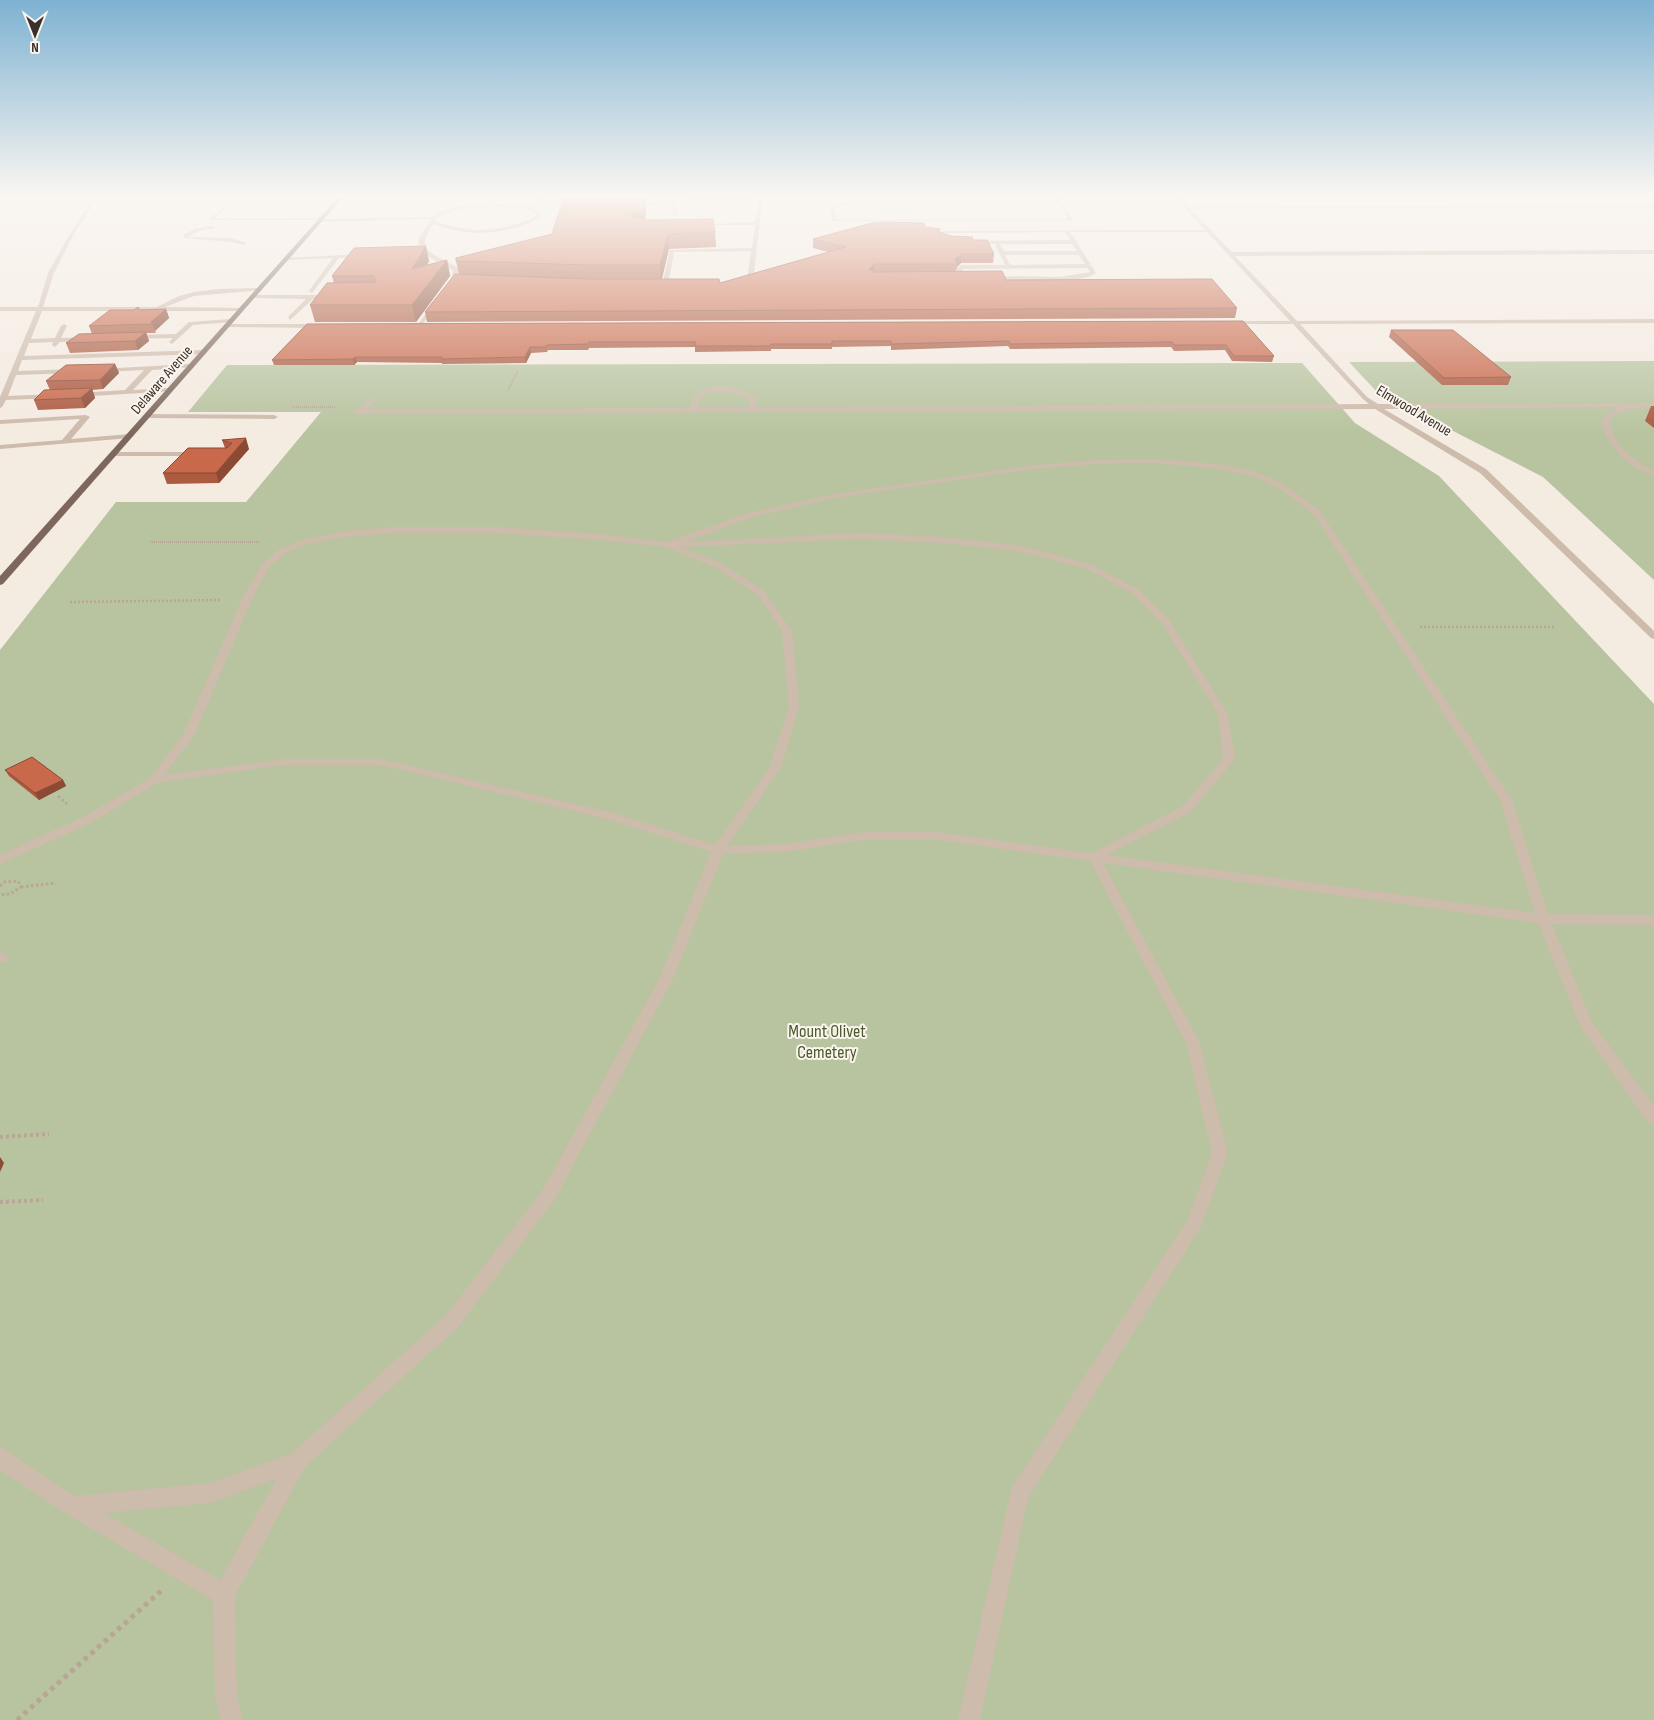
<svg xmlns="http://www.w3.org/2000/svg" width="1654" height="1720" viewBox="0 0 1654 1720" font-family="'Sofia Sans Condensed',sans-serif">
  <style>
    .green { fill: #b8c4a0 }
    .lines { fill: none; stroke-linecap: round; stroke-linejoin: round }
    .path-far4 { stroke: #b9a596; stroke-width: 2; stroke-dasharray: 1 1; stroke-linecap: butt }
    .path-far3 { stroke: #b9a596; stroke-width: 2.5; stroke-dasharray: 2 2; stroke-linecap: butt }
    .path-far2 { stroke: #b9a596; stroke-width: 3; stroke-dasharray: 2.5 2.5; stroke-linecap: butt }
    .path-far1 { stroke: #b9a596; stroke-width: 4; stroke-dasharray: 3 3; stroke-linecap: butt }
    .path { stroke: #b9a596; stroke-width: 5; stroke-dasharray: 4.5 4.5; stroke-linecap: butt }
    .minor { fill: #cdbbac; fill-rule: evenodd }
    .major { fill: #7d675c; fill-rule: evenodd }
    .wall { fill: #ac5a40 }
    .shaded-wall { fill: #8c4a34 }
    .building { fill: #c8694b; stroke: #8c4a34 }
    .labels { text-anchor: middle; dominant-baseline: central; stroke-width: 4; stroke-linejoin: round; paint-order: stroke }
    .far-street-label { font-size: 15px; fill: #3b302b; stroke: #fbf5ee }
    .park-label { font-size: 18px; fill: #4a5a2e; stroke: #fbf5ee }
  </style>
  <rect width="100%" height="100%" fill="#f4ebe1"/>
  <g class="green">
    <polygon points="1654,361 1654,580 1543,477 1377,392 1349,362"/>
    <polygon points="1302,363 1355,423 1439,476 1654,704 1654,1720 0,1720 0,650 116,502 246,502 321,412 188,412 227,365"/>
  </g>
  <g class="lines">
    <g class="path-far4">
      <polyline points="508,390 518,371"/>
      <polyline points="292,407 336,407"/>
      <polyline points="150,542 259,542"/>
    </g>
    <g class="path-far3">
      <polyline points="70,602 221,600"/>
      <polyline points="1420,627 1554,627"/>
    </g>
    <g class="path-far2">
      <polyline points="58,796 67,804"/>
      <polyline points="0,886 5,882 18,881 21,887 10,894 0,895"/>
      <polyline points="21,887 56,883"/>
    </g>
    <g class="path-far1">
      <polyline points="0,1137 49,1134"/>
      <polyline points="0,1202 43,1200"/>
    </g>
    <polyline class="path" points="17,1720 161,1591"/>
    <g class="minor">
      <polygon points="96,194 100,194 75,232 54,273 43,307 157,307 179,296 194,292 219,289 259,288 262,290 194,296 165,307 244,308 242,311 42,311 31,339 55,338 61,326 64,324 67,326 61,338 88,337 91,339 88,341 60,342 55,347 52,345 53,342 29,343 24,356 204,350 207,352 204,354 22,360 18,371 74,369 77,371 74,373 16,375 8,396 55,394 58,396 55,398 6,400 2,407 0,408 0,397 36,311 0,311 0,307 38,307 48,273 71,232"/>
      <path d="M548 194H554L533 209 540 211 541 217C511 235 466 238 434 224 410 253 440 255 459 269L457 280 448 290 445 288 451 280 453 270C443 264 417 255 419 240 420 232 429 227 431 219L320 222 318 220H208L224 206 226 208 214 219 322 218 324 219 432 217C457 200 492 204 521 205L529 207ZM491 206 520 207 536 213 537 215C508 233 466 234 435 221V219C452 208 472 207 491 206Z"/>
      <polygon points="625,194 629,194 627,202 643,203 673,200 763,197 753,281 740,285 737,283 747,280 751,251 674,252 668,285 665,287 662,285 670,250 752,248 755,225 696,225 755,222 759,199 675,202 677,215 675,216 673,215 671,203 643,206 625,204 623,203"/>
      <path d="M1171 194H1176L1188 207 1654 205V207L1190 209 1232 252 1654 250V254L1235 256 1297 321 1654 319V323L1300 324 1367 397 1378 404 1654 403V407C1635 407 1623 408 1609 421 1615 447 1632 459 1654 471V476C1628 468 1608 448 1601 421L1611 411 1621 407 1384 409 1486 469 1654 631V639L1651 638 1480 473 1375 409 357 414 353 412 374 398 376 399V401L365 410 690 408C694 379 740 383 756 399L757 408 1369 404 1363 399 1293 324H1227L1229 321H1290L1207 232H1070L1096 273C1077 286 1014 280 990 280L987 278 990 276 1060 277 1090 272 1087 268 962 269 966 278 963 280 956 269 961 265H1005L995 244H972L970 241 1070 240 1065 232 949 233 938 237 936 236 939 232 949 231 1205 230ZM1000 244H1072L1077 251H1004ZM1005 255H1079L1085 264 1010 265ZM724 391 739 394 750 400 749 408H697C699 393 710 391 724 391Z"/>
      <polygon points="973,195 1057,195 1073,220 832,221 830,206 836,203 981,203 837,205 834,207 836,220 1068,219 1056,197"/>
      <polygon points="213,226 215,228 198,231 188,237 231,238 247,243 244,245 231,242 184,238 184,234 195,229"/>
      <polygon points="364,254 366,257 339,258 312,293 309,291 333,258 287,260 284,258"/>
      <polygon points="252,295 332,295 335,297 313,299 290,320 288,317 306,299 250,298"/>
      <polygon points="434,302 439,303 421,326 417,326"/>
      <polygon points="231,319 233,322 193,325 172,344 169,342 173,338 131,339 128,337 131,335 176,334 189,322"/>
      <polygon points="227,324 322,324 325,326 322,328 225,327"/>
      <polygon points="191,364 194,366 193,367 152,370 133,390 171,388 173,389 173,391 77,397 74,395 77,393 125,390 144,370 101,372 99,371 99,369"/>
      <polygon points="145,414 274,415 278,417 274,419 148,418 145,418"/>
      <polygon points="86,415 90,417 71,439 130,434 134,436 130,438 0,449 0,445 62,440 80,419 0,424 0,420"/>
      <polygon points="112,452 197,452 201,454 197,456 112,456"/>
      <path d="M1156 459C1189 462 1236 463 1266 476 1286 484 1303 498 1320 511L1512 800 1548 914 1654 915V925L1552 924 1592 1022 1654 1106V1124L1648 1123 1581 1028 1538 923 1103 863 1200 1043 1228 1153 1201 1227 1028 1498 980 1720H958L1012 1487 1188 1219 1212 1153 1186 1043 1090 861 937 840H865L783 852 723 854 673 979 554 1201 458 1327 305 1467 235 1596 237 1697 243 1720H221L215 1697 213 1600 65 1513 0 1470V1446L74 1496 211 1483 292 1453 446 1315 542 1191 659 979 711 852 611 820 381 765H284L157 783 91 823 0 864V855L83 817 150 778 183 735 242 599 262 564 281 548 302 540 346 531 393 527H499L599 534 667 542 748 513 835 494 1026 466 1095 460ZM1156 463C1190 467 1227 467 1259 479 1280 486 1297 501 1314 515L1500 800 1535 913 1107 855 1191 812 1235 759 1228 714 1168 618 1138 589 1093 565 1024 546 943 537 860 533 686 542 753 517 835 498 1026 470 1095 464ZM393 533H499L599 540 666 547 715 567 758 595 782 631 789 707 769 768 715 845 614 813 381 759H284L164 775 194 736 252 599 270 566 287 552 307 544 346 537ZM860 539 943 543 1024 552 1087 569 1132 593 1161 622 1218 714 1223 759 1183 806 1092 853 937 832H865L783 844 727 846 781 768 799 707 792 631 764 591 721 563 681 547ZM277 1478 220 1580 104 1513 211 1503Z"/>
      <polygon points="0,952 5,954 9,959 7,962 0,963"/>
    </g>
    <polygon class="major" points="341,194 346,194 3,584 0,585 0,576"/>
  </g>
  <g class="wall">
    <polygon points="608,194 608,195 646,209 645,220 715,232 716,247 669,249 662,279 720,283 828,252 813,248 813,239 925,227 951,236 973,240 994,254 993,263 961,263 957,267 956,272 1006,280 1237,308 1235,318 427,322 425,312 459,274 456,261 552,234"/>
    <polygon points="447,260 450,276 416,322 315,322 310,305 334,283 332,276 429,261 427,265"/>
    <polygon points="166,309 169,318 155,331 156,333 146,333 149,341 138,350 70,353 66,343 92,334 89,326 140,310"/>
    <polygon points="1243,321 1274,356 1272,362 1232,361 1225,350 1174,351 1171,347 1010,349 1008,346 891,350 891,346 832,347 832,349 771,349 771,351 695,352 695,347 589,348 588,350 548,350 547,352 531,353 526,363 442,364 442,363 357,362 354,365 274,365 272,360 307,324"/>
    <polygon points="1391,330 1511,377 1508,385 1442,385 1389,337"/>
    <polygon points="115,364 119,373 103,389 92,390 95,398 85,408 38,410 34,400 50,390 46,381"/>
    <polygon points="1651,406 1654,406 1654,428 1645,421"/>
    <polygon points="222,440 249,449 219,483 167,484 163,473 225,448"/>
    <polygon points="5,770 63,780 66,786 39,800 9,776"/>
  </g>
  <g class="shaded-wall">
    <polygon points="645,196 646,209 644,227 633,228 631,213"/>
    <polygon points="668,234 669,249 661,281 660,265"/>
    <polygon points="426,246 429,261 416,285 412,269"/>
    <polygon points="962,254 961,263 957,267 957,264 955,259"/>
    <polygon points="447,260 450,276 416,322 412,305"/>
    <polygon points="874,264 874,274 869,269"/>
    <polygon points="166,309 169,318 155,331 151,322"/>
    <polygon points="146,332 149,341 138,350 135,341"/>
    <polygon points="530,347 531,353 526,363 525,357"/>
    <polygon points="355,357 357,362 354,365 353,359"/>
    <polygon points="115,364 119,373 103,389 100,380"/>
    <polygon points="92,388 95,398 85,408 81,398"/>
    <polygon points="246,438 249,449 219,483 216,473"/>
    <polygon points="63,780 66,786 39,800 35,793"/>
    <polygon points="0,1157 4,1163 0,1172"/>
  </g>
  <g class="building">
    <polygon points="565,194 645,196 643,213 631,213 635,218 643,218 643,220 713,219 715,232 668,234 660,265 588,265 456,261 456,258 552,234"/>
    <polygon points="883,222 924,223 925,227 940,229 939,232 951,236 972,237 973,240 987,240 994,254 962,254 955,259 957,264 874,264 869,269 874,272 1002,271 1006,280 1212,279 1237,308 425,312 455,274 589,279 719,279 720,283 846,247 813,239 872,223"/>
    <polygon points="426,246 412,269 447,260 412,305 310,305 327,283 376,282 373,276 332,276 354,248"/>
    <polygon points="138,307 140,310 166,309 151,322 152,324 89,326 110,310 134,310"/>
    <polygon points="1243,321 1274,356 1234,356 1226,345 1175,345 1172,342 1010,344 1009,341 891,344 891,341 832,341 832,344 771,344 771,346 695,346 696,342 589,342 588,344 547,345 546,347 530,347 525,357 441,359 442,357 355,357 353,359 272,360 307,324"/>
    <polygon points="1391,330 1453,330 1511,377 1444,378"/>
    <polygon points="146,332 135,341 66,343 79,334"/>
    <polygon points="115,364 100,380 46,381 66,365"/>
    <polygon points="92,388 81,398 34,400 44,390"/>
    <polygon points="246,438 216,473 163,473 188,448 227,448 232,443 222,440"/>
    <polygon points="32,757 63,780 35,793 5,770"/>
  </g>
  <linearGradient id="sky" x2="0" y2="1"><stop stop-color="#7eb2d2"/><stop offset="0.45" stop-color="#faf6f2"/><stop offset="1" stop-color="#faf6f2" stop-opacity="0"/></linearGradient>
  <rect width="1654" height="435" fill="url(#sky)"/>
  <g class="labels">
    <g class="far-street-label">
      <text transform="translate(162 380) rotate(-49)">Delaware Avenue</text>
      <text transform="translate(1414 411) rotate(31)">Elmwood Avenue</text>
    </g>
    <g class="park-label">
      <text x="827" y="1031">Mount Olivet<tspan x="827" dy="21">Cemetery</tspan></text>
    </g>
  </g>
  <g transform="translate(35 35) rotate(180)" stroke="#fbf5ee" stroke-width="4" paint-order="stroke">
  <path d="M0-4L9 19L0 12L-9 19Z" fill="#3b302b"/>
  <text y="-8" font-size="14" font-weight="bold" text-anchor="middle" fill="#3b302b">N</text>
  </g>
</svg>
